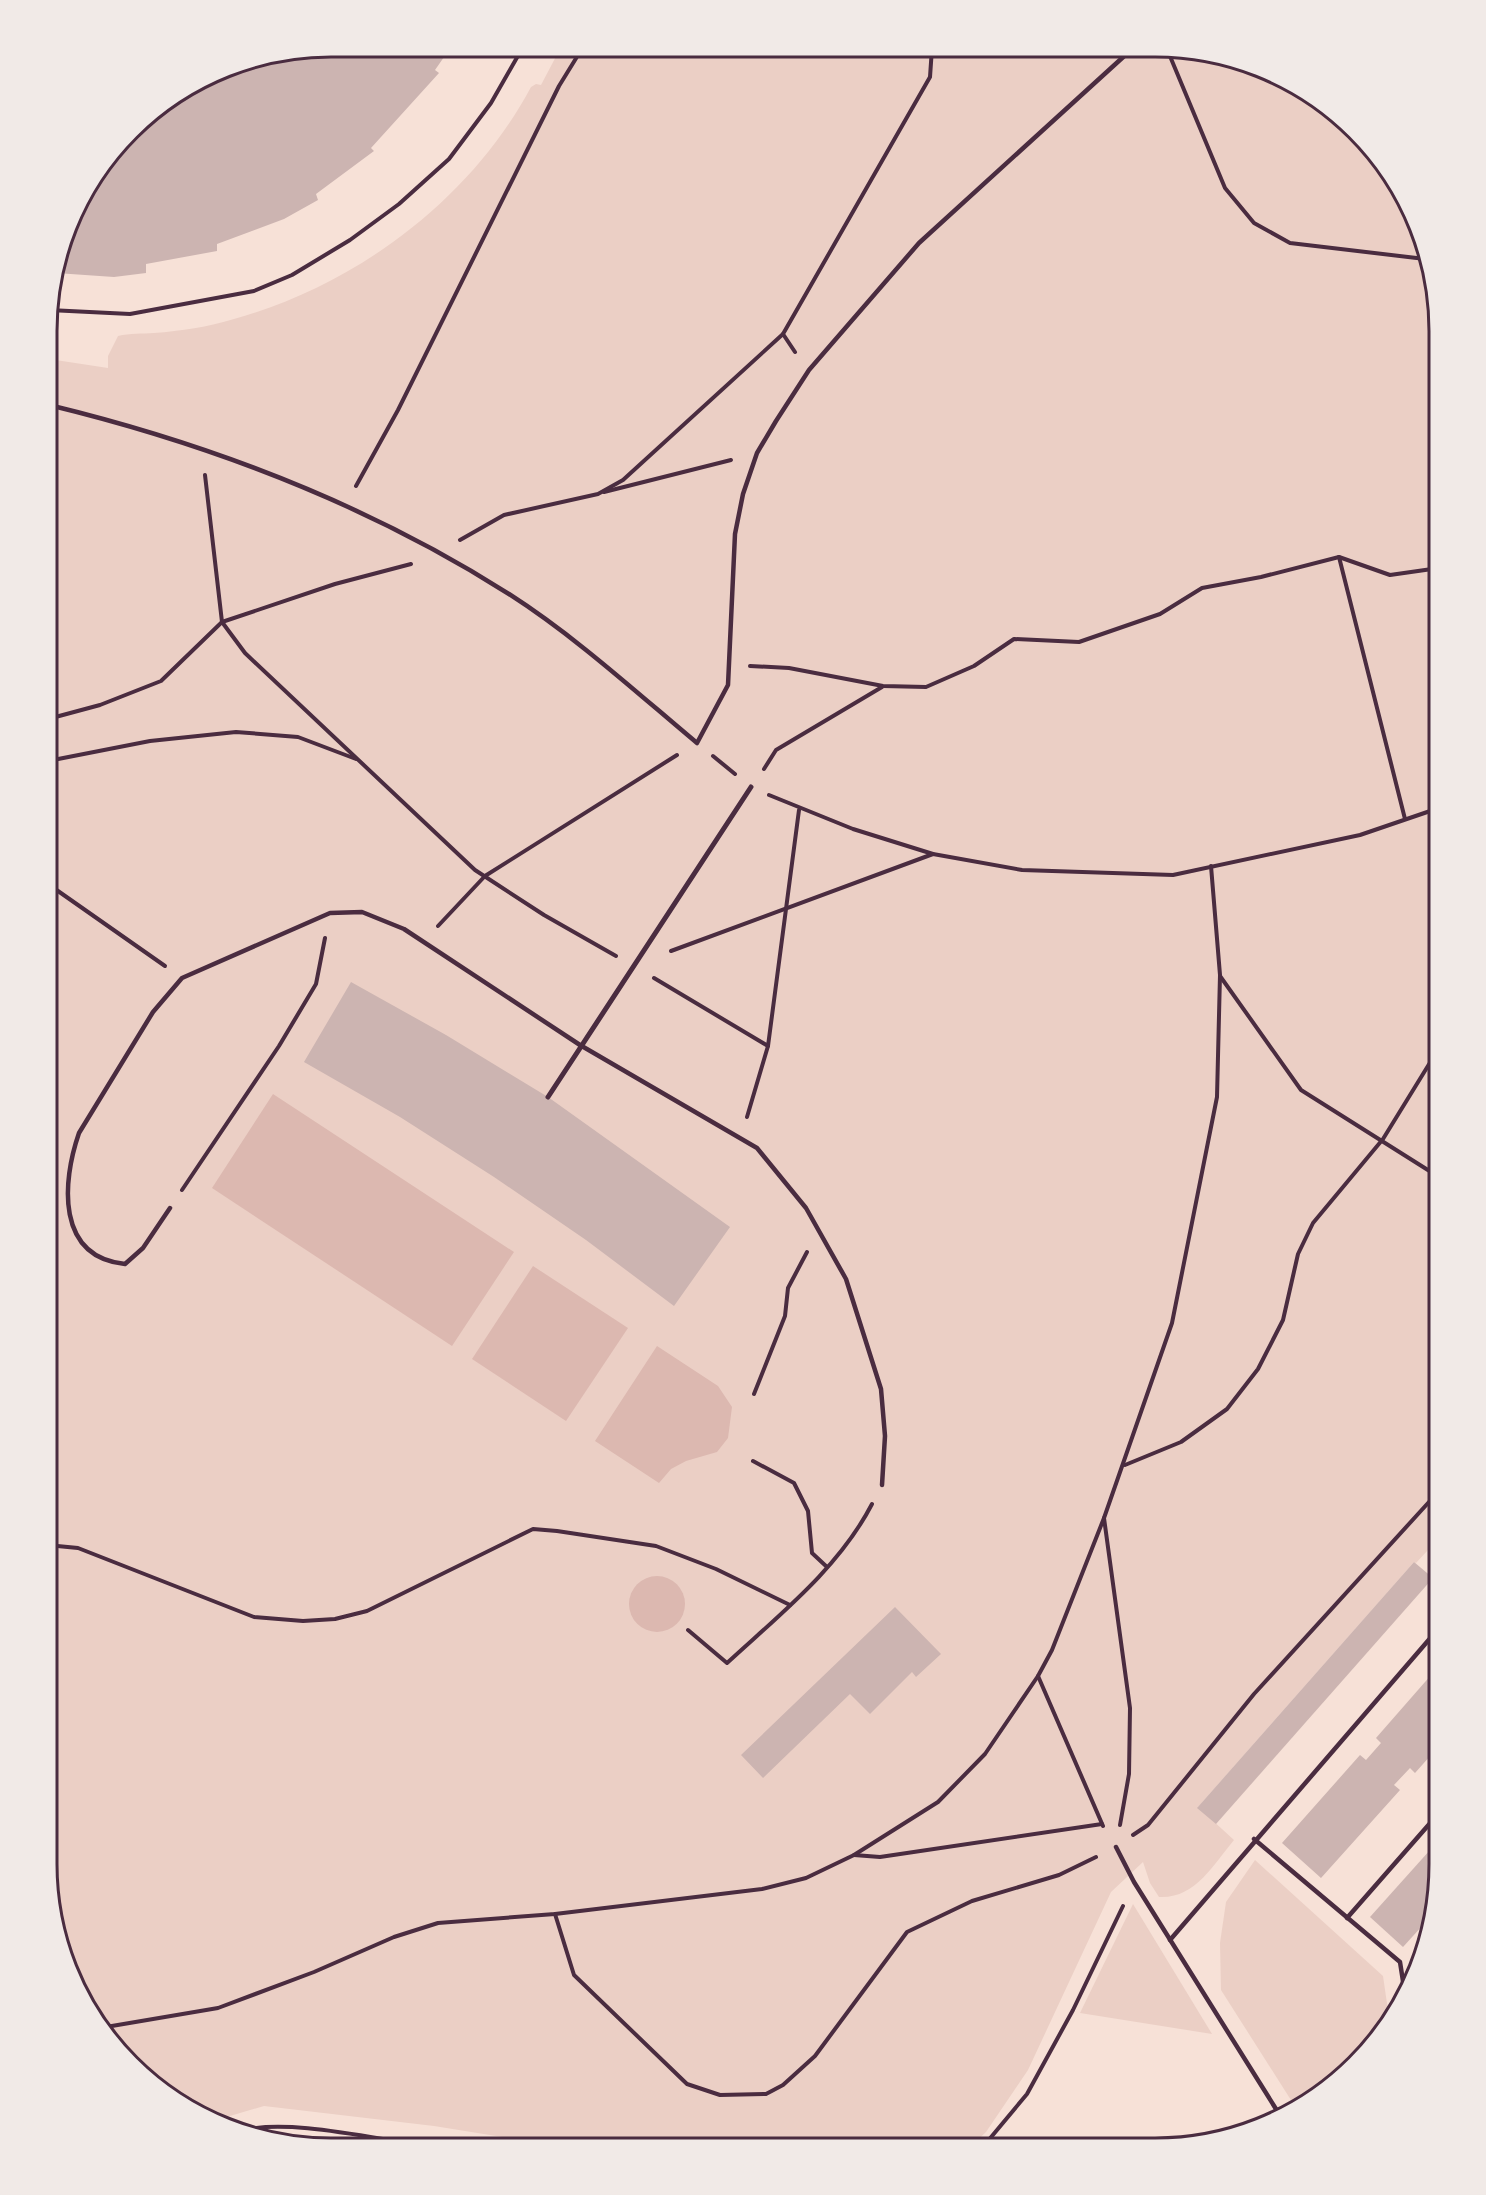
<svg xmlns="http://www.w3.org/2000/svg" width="1486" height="2195" viewBox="0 0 1486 2195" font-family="'DejaVu Sans',sans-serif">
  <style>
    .green { fill: #ebcfc5 }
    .water { fill: #dcb8b0 }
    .building { fill: #ccb4b1 }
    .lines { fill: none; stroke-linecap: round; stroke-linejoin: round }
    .path { stroke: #4a2c40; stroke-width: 4 }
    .service { stroke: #4a2c40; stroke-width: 4.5 }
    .pedestrian { stroke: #4a2c40; stroke-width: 5 }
    .rim { fill: none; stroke: #4a2c40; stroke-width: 3 }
  </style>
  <rect width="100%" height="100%" fill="#f7e1d7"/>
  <g class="green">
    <path d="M561 47 1192 49 1263 68 1328 105 1380 158 1418 222 1439 331V1538L1416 1563 1414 1562 1198 1807 1234 1840C1213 1865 1195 1899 1159 1897L1150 1883 1143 1862 1111 1892 1028 2070 986 2132 969 2148 563 2147 434 2126 264 2106 213 2121 158 2090 106 2037 68 1973 47 1864 49 359 108 368V356L118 336C130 333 142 334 154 333 181 331 208 327 234 319 357 285 471 199 531 87L536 84 541 85Z"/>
    <polygon points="1255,1860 1383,1976 1390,2024 1328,2089 1296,2108 1221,1990 1220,1943 1226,1902"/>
    <polygon points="1133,1904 1212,2034 1080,2013"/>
  </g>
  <g class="water">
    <polygon points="273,1094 514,1252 452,1346 212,1188"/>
    <polygon points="533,1266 628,1328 566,1421 472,1359"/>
    <polygon points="657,1346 718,1386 732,1407 728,1438 717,1452 686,1461 671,1469 659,1483 595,1441"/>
    <circle cx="657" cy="1604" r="28"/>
  </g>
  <g class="building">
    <polygon points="331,46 451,47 435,70 439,73 371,148 374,151 316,194 318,200 284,219 217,244 217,251 146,264 146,273 114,277 56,273 85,189 144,117 239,62"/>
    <polygon points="351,982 446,1035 548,1097 730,1227 674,1306 586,1240 494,1177 400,1117 304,1062"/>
    <polygon points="1414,1562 1433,1578 1216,1824 1197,1808"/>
    <polygon points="895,1607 941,1654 916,1677 912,1672 870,1714 850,1694 763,1778 741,1755"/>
    <polygon points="1439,1666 1439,1746 1415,1773 1410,1768 1394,1785 1400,1790 1321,1878 1282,1843 1360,1755 1366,1760 1381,1743 1376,1738"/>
    <polygon points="1439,1840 1439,1883 1433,1914 1403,1947 1370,1917"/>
  </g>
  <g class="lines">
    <g class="path">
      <polyline points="1167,49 1225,188 1254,223 1290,243 1425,259"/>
      <polyline points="49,310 130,314 254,291 292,275 350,240 399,204 449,159 491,103 523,47"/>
      <polyline points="795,352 783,334 930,77 932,48"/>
      <polyline points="205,475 222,622 245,653 475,870 544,915 616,956"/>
      <polyline points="356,486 398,410 559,86 583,47"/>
      <polyline points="604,492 731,460"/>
      <polyline points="460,540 504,515 598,494 623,480 783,334"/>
      <polyline points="1339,557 1405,819"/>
      <polyline points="750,666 789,668 883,686 926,687 974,666 1014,639 1079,642 1160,614 1202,588 1261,577 1339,557 1390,575 1439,568"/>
      <polyline points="48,719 100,705 161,681 222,622 335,584 411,564"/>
      <polyline points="713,756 735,774"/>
      <polyline points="48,761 150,741 236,732 298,737 356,759"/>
      <polyline points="764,769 776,750 882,687"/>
      <polyline points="769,795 853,829 933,854 1022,870 1173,875 1360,835 1439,808"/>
      <polyline points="48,884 165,966"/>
      <polyline points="438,926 485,876 677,755"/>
      <polyline points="671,951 933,854"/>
      <polyline points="1220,976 1301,1090 1439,1177"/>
      <polyline points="654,978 768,1046 799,810"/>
      <polyline points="747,1117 768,1046"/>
      <polyline points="182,1190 279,1046 316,984 325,938"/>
      <polyline points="754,1394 785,1316 788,1288 807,1252"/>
      <polyline points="753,1461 794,1483 808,1511 812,1553 827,1567"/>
      <polyline points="1125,1465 1181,1442 1227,1409 1258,1369 1283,1320 1298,1254 1313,1223 1383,1139 1439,1048"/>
      <polyline points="47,1545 78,1548 254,1617 303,1621 335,1619 367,1611 533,1529 557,1531 656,1546 716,1569 790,1605"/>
      <path d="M688 1630 727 1663C779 1615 839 1568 872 1504"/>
      <polyline points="1038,1676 1103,1826"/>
      <polyline points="1120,1825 1129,1774 1130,1708 1104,1518 1172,1323 1217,1097 1220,975 1211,866"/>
      <polyline points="1133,1835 1148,1825 1254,1694 1439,1491"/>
      <polyline points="854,1855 880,1857 1102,1824"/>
      <polyline points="555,1914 574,1975 687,2084 720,2095 766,2094 783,2085 815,2056 907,1932 972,1901 1059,1875 1096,1857"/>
      <polyline points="96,2021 109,2026"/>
      <polyline points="100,2028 218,2008 314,1972 394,1937 438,1923 555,1914 762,1889 806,1878 854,1855 938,1802 985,1754 1038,1676 1052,1650 1104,1518"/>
      <path d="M238 2131C290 2118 373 2139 426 2146"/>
      <polyline points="982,2148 1027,2094 1073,2010 1123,1906"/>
    </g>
    <g class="service">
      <path d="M49 405C210 444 369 505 509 594 576 637 636 692 697 743L728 685 735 534 743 494 757 453 776 421 809 370 919 243 1132 49"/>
      <path d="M170 1208 143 1248 125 1264C56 1257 62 1182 79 1133L153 1012 182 978 330 913 362 912 404 929 580 1045 757 1148 806 1208 846 1279 881 1389 885 1436 882 1485"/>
      <polyline points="1254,1839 1400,1962 1405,1994"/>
      <polyline points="1116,1847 1134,1882 1281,2117"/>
      <polyline points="1347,1918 1439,1813"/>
      <polyline points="1170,1940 1439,1628"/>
    </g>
    <polyline class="pedestrian" points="548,1097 751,787"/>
  </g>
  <path d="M0 0H1486V2195H0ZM331 57H1155A274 274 0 0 1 1429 331V1864A274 274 0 0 1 1155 2138H331A274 274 0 0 1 57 1864V331A274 274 0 0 1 331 57Z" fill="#f1eae7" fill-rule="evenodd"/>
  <path class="rim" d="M331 57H1155A274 274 0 0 1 1429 331V1864A274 274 0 0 1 1155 2138H331A274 274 0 0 1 57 1864V331A274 274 0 0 1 331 57Z"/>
</svg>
